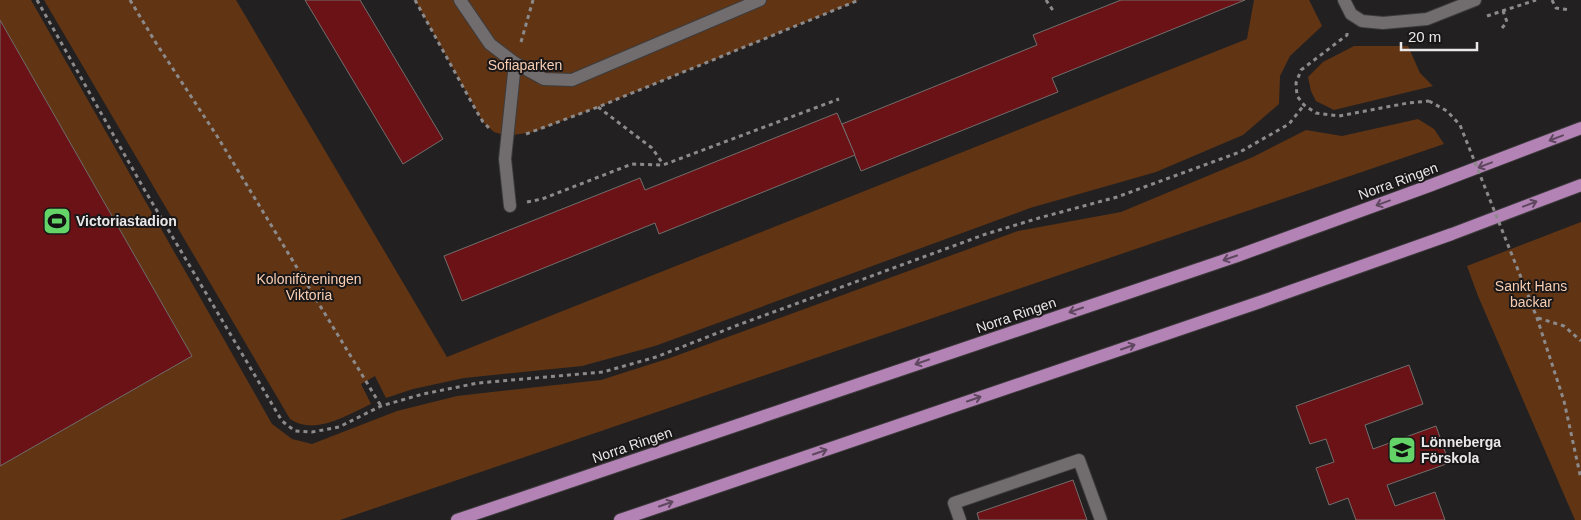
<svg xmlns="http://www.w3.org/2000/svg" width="1581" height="520" viewBox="0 0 1581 520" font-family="Helvetica,sans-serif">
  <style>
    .green { fill: #613514 }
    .building { fill: #6a1216; stroke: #726e6d }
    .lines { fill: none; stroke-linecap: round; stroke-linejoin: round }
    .lane-casing { stroke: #3d3b3c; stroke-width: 14 }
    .street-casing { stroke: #3d3b3c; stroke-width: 14 }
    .primary-casing { stroke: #3d3b3c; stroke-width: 14 }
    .path { stroke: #8c8a8b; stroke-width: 3; stroke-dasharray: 4 4; stroke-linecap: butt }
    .lane { stroke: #716d6f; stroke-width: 12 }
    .street { stroke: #716d6f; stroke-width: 12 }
    .primary { stroke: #b383b6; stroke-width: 12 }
    .path-bridge { stroke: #8c8a8b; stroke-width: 3; stroke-dasharray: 4 4; stroke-linecap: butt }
    .oneway { stroke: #5f485f }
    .labels { text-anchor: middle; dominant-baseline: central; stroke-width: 4; stroke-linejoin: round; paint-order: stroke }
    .park-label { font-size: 14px; fill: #f8ceb3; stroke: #1a1718 }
    .street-label { font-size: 14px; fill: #e9e7e8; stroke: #1a1718 }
    .poi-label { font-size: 14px; font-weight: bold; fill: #e9e7e8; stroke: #1a1718; text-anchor: start }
  </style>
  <rect width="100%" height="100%" fill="#232021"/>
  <g class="green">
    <polygon points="0,0 31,0 272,424 292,439 312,444 397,411 457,396 601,380 670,358 1018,231 1121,212 1253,157 1306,130 1342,136 1418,119 1434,129 1444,144 340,520 0,520 0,466 192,356 0,20"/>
    <path d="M44 0H236L447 357 1247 39 1254 0H1309L1322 26 1290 56 1280 76 1279 104 1243 135 1156 172 1030 208 655 346 582 366 464 378 413 389 386 398 375 376 361 384 371 404C347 415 315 436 290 419Z"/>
    <polygon points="415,0 859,0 598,107 533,132 507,136 494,132 483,122"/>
    <polygon points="1354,46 1408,46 1420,73 1433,86 1334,110 1316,101 1311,91 1308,77 1323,62"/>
    <polygon points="1581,222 1581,520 1575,520 1478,296 1467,266"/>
  </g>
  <g class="building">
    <polygon points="305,0 360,0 443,139 403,164"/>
    <polygon points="1121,0 1245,0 1052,78 1058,92 861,171 842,124 1037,45 1033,35"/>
    <polygon points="0,20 192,356 0,466"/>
    <polygon points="837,113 855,155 659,234 655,223 462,301 444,256 640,178 645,190"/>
    <polygon points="1409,365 1423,404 1365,425 1373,449 1436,426 1449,463 1387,485 1395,506 1435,492 1445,520 1356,520 1348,498 1329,505 1316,468 1334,462 1326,439 1310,444 1296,406"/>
    <polygon points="1073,480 1087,520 979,520 977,513"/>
  </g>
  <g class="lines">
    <defs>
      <g id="lane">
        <polyline points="510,206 505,159 515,63"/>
        <polyline points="960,520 954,503 1079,460 1101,520"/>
      </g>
      <g id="street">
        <polyline points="460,0 490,44 515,63 544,79 572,80 760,0"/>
        <polyline points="1344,0 1351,14 1362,21 1383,23 1427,19 1475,0"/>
      </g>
      <g id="primary">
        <polyline points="457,520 1237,256 1429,186 1581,128"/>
        <polyline points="620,520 1260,302 1452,234 1581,185"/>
      </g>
    </defs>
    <use href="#lane" class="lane-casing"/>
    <use href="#street" class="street-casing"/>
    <use href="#primary" class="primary-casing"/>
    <g class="path">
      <polyline points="37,0 144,189 282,421 295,431 312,432 339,427 381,406 423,394 478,383 603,372 656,357 738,325 986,234 1039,218 1117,197 1240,152 1289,124 1304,105"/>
      <polyline points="130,0 156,43 217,136 381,406"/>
      <polyline points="415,0 473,105 483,122 489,128"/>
      <polyline points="1046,0 1054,12"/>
      <polyline points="1552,0 1556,8 1570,10"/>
      <polyline points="1487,16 1536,0"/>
      <polyline points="1502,28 1507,22 1503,11"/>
      <polyline points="1347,33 1347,35 1301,70 1296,83 1297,96 1304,105 1316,113 1339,116 1408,103 1429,101"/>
      <polyline points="521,42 533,0"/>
      <polyline points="598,107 652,148 663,164"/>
      <polyline points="526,134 598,107 859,0"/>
      <polyline points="527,202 542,199 632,164 663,165 839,99"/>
      <polyline points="1522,280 1537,318 1564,401 1581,479"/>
      <polyline points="1538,318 1564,326 1581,341"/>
    </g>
    <use href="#lane" class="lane"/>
    <use href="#street" class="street"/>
    <use href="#primary" class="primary"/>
    <polyline class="path-bridge" points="1429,101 1447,111 1460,125 1522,280"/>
  </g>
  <defs><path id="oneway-shaft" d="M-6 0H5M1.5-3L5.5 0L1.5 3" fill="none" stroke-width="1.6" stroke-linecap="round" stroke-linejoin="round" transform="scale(1.25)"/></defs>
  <g class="oneway">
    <use href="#oneway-shaft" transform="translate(1556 138) rotate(159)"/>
    <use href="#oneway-shaft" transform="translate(1485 165) rotate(159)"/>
    <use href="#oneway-shaft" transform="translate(1383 203) rotate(160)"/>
    <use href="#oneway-shaft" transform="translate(1530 204) rotate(-21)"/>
    <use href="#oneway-shaft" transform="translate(1230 258) rotate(161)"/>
    <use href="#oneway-shaft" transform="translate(1076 310) rotate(161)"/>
    <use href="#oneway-shaft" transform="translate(1128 347) rotate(-19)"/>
    <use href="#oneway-shaft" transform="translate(922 362) rotate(161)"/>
    <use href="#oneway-shaft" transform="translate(974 399) rotate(-19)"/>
    <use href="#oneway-shaft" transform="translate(820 452) rotate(-19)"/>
    <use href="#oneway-shaft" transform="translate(666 504) rotate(-19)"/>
  </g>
  <defs>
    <symbol id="stadium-square" viewBox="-11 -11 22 22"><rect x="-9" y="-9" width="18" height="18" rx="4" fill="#64d468" stroke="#1a1718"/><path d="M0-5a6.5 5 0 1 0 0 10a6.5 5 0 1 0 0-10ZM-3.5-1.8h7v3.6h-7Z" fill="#111"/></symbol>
    <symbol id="school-square" viewBox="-11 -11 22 22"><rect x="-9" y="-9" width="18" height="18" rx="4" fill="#64d468" stroke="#1a1718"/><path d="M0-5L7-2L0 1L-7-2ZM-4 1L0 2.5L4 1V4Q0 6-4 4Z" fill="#111"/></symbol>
  </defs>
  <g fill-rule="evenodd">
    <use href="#stadium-square" x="41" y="205" width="32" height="32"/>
    <use href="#school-square" x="1386" y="434" width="32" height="32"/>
  </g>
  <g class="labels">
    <g class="park-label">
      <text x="525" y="65">Sofiaparken</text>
      <text x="309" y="279">Koloniföreningen<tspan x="309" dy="16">Viktoria</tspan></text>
      <text x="1531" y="286">Sankt Hans<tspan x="1531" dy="16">backar</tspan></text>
    </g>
    <g class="street-label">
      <text transform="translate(1398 181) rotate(-20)">Norra Ringen</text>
      <text transform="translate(1016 315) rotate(-19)">Norra Ringen</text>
      <text transform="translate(632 445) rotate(-19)">Norra Ringen</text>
    </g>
    <g class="poi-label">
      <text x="76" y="221">Victoriastadion</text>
      <text x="1421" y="442">Lönneberga<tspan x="1421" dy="16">Förskola</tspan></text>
    </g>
  </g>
  <path d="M1401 42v8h76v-8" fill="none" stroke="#e9e7e8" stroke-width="2.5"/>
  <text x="1408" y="42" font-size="15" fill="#e9e7e8" stroke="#1a1718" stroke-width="4" paint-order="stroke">20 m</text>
</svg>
